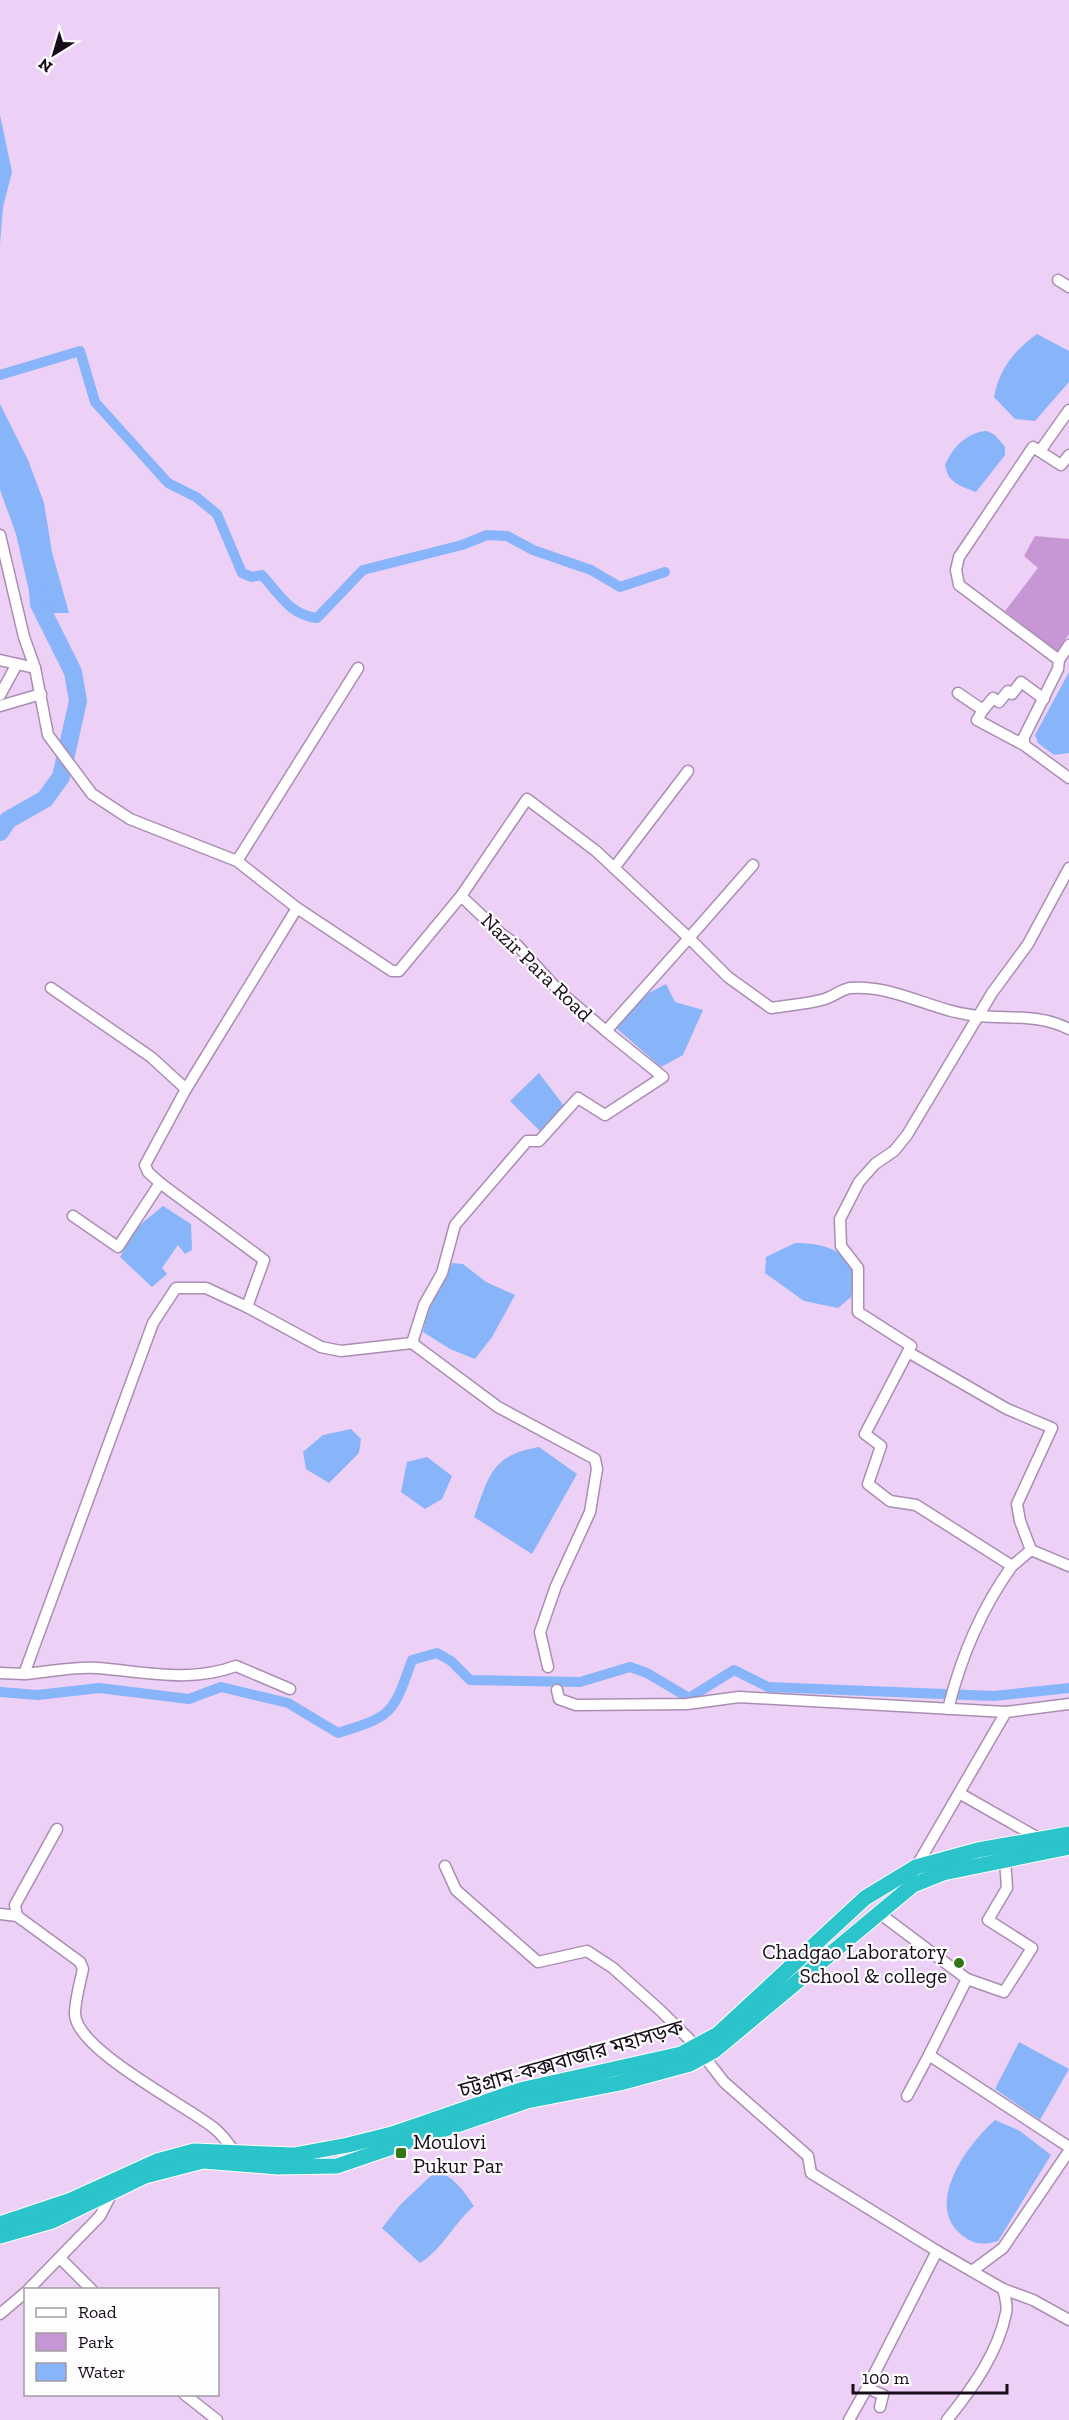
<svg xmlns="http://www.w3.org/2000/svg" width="1069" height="2420" viewBox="0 0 1069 2420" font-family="'Zilla Slab','Noto Sans Bengali',serif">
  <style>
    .green { fill: #c796d5 }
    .water { fill: #88b5f9 }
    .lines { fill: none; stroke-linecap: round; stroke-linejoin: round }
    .canal { stroke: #88b5f9; stroke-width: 10 }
    .river { stroke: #88b5f9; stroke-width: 18 }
    .minor-casing { stroke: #aa8eb2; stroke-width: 13 }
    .highway-casing { stroke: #fff; stroke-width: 17 }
    .minor { stroke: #fff; stroke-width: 10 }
    .highway { stroke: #2ac4ca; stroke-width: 15 }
    .poi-dot { fill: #327616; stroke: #fdfdfd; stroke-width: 2 }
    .labels { text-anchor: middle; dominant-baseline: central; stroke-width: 4.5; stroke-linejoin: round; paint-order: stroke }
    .street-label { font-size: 21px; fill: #180d1a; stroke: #fdfdfd }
    .poi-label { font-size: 21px; fill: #180d1a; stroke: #fdfdfd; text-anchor: end }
  </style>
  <rect width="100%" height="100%" fill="#edd0f6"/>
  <polygon class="green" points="1035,536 1069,539 1069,634 1057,652 1005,611 1038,568 1024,556"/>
  <g class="water">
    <polygon points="0,115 12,172 3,207 0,244"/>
    <path d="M1037 334 1069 351V382L1035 421 1015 419 994 397C999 369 1015 350 1037 334Z"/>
    <polygon points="0,404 28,460 44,503 52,552 69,613 34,613 16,534 0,490"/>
    <path d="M987 431 995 435 1005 447V455L976 492C962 486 948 484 945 465 953 447 967 432 987 431Z"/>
    <polygon points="1069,672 1069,753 1054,755 1038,743 1035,735"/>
    <polygon points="666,984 675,1002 703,1010 683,1055 661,1067 615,1027 647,994"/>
    <polygon points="539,1073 565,1107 541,1132 510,1101"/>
    <polygon points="163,1206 191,1224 192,1250 185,1254 178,1245 162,1268 167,1274 152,1287 120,1257 136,1228"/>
    <path d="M795 1243C819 1243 834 1247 853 1263L854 1279 851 1297 838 1308 804 1301 765 1273 766 1257Z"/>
    <polygon points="452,1263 463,1264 486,1282 515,1295 492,1337 475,1359 450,1349 423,1332 428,1310"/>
    <polygon points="351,1429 361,1439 359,1453 329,1483 306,1469 303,1452 323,1435"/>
    <path d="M539 1447 577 1474 532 1554 474 1517C489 1476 491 1455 539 1447Z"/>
    <polygon points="427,1457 452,1476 442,1499 425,1509 401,1492 407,1462"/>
    <polygon points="1019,2042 1069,2069 1040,2120 995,2089"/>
    <path d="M995 2120 1020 2131 1051 2155 998 2241C983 2245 975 2245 963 2236 922 2205 968 2144 995 2120Z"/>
    <path d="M435 2172C453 2174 464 2192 474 2206 454 2223 442 2250 420 2263L382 2228 400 2205Z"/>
  </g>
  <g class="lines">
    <g class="canal">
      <path d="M0 375 80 351 95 402 168 483 196 497 217 514 242 573 252 577 262 575C279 594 290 615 317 618L363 570 462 545 487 535 507 536 533 550 591 570 620 587 665 572"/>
      <path d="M0 1692 38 1695 99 1688 189 1699 221 1687 288 1703 338 1733C393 1716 393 1714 412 1660L437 1653 451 1661 470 1680 580 1682 630 1667 647 1673 689 1698 734 1670 768 1687 994 1696 1069 1688"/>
    </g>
    <polyline class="river" points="0,832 8,820 45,799 61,777 78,701 73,672 39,604 38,591"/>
    <defs>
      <g id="minor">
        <polyline points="1058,280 1069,287"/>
        <polyline points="1040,451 1069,410"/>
        <polyline points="1069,455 1061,465 1033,447 959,557 956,570 959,585 1059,660 1058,669 1024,737 1024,745 1069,778"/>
        <polyline points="0,535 24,637 35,668 48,735 92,794 130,819 237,861 297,908 392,971 399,971 461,896 527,799 596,851 689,938 753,865"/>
        <polyline points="0,660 35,668"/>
        <polyline points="1059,660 1069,645"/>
        <polyline points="958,693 983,710 993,698 999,702 1008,691 1012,694 1021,682 1044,699"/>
        <polyline points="0,695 17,664"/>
        <polyline points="0,706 41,694"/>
        <polyline points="983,710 977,720 1024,745"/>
        <polyline points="237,861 358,668"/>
        <polyline points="614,868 688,771"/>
        <polyline points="1069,868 1028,944 992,993 907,1135 894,1151 875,1164 859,1182 840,1219 841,1246 858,1268 858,1312 911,1346 865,1434 881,1446 868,1484 890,1501 916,1505 1012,1566 1031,1550 1069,1566"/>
        <path d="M461 896 500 933 517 945 559 991 606 1031 689 938 728 977 771 1008C789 1005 808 1004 825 999 834 996 842 989 850 988 895 984 935 1013 980 1016 1011 1019 1040 1014 1069 1029"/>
        <polyline points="297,908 186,1089 145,1165 148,1172 160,1183 264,1260 247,1307 321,1347 341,1351 412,1343 498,1407 595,1459 597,1469 590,1512 556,1586 540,1632 548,1667"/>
        <polyline points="51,988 151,1057 186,1089"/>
        <polyline points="73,1216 118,1247 160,1183"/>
        <path d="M247 1307 206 1288H176L153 1323 24 1674C48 1672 75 1666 98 1668 146 1672 190 1683 236 1666L290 1689"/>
        <polyline points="412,1343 424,1305 442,1273 455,1225 527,1141 539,1141 578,1098 605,1115 663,1077 606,1031"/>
        <polyline points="908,1352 1007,1409 1052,1428 1017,1504 1020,1521 1031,1550"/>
        <polyline points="0,1673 24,1674"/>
        <polyline points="557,1690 559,1699 576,1705 687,1704 739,1697 1006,1712 1069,1704"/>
        <path d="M948 1709C961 1657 981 1609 1012 1566"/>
        <polyline points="959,1793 1040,1839"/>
        <polyline points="445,1866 456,1890 538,1962 587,1951 613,1968 661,2011 696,2046 724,2082 808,2156 811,2173 937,2251 1003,2289 1033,2300 1069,2320"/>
        <polyline points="916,1867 1006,1712"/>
        <polyline points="879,1913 967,1979 929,2055 1069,2147"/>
        <path d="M0 1914 17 1916 80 1962 83 1969C80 1983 75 2000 75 2014 76 2050 187 2106 214 2128 223 2135 229 2144 235 2153"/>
        <polyline points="17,1916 15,1905 57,1829"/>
        <polyline points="967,1979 1004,1992 1032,1948 988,1920 1007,1888 1005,1860"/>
        <polyline points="907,2096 929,2055"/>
        <polyline points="60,2258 92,2290"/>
        <polyline points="972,2271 1003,2248 1069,2151"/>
        <polyline points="28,2290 100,2216 113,2191"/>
        <polyline points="0,2314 26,2292"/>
        <polyline points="184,2394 217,2420"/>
        <polyline points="880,2407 883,2395 867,2388 937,2251"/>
        <polyline points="849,2420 867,2388"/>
        <path d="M947 2420C972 2389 998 2353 1006 2313 1008 2306 1005 2296 1003 2289"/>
      </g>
      <g id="highway">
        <polyline points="0,2224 71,2200 157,2161 194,2151 294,2155 348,2145 392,2134 520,2090 681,2054 718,2034 865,1898 916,1867 978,1850 1069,1834"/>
        <polyline points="0,2236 52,2221 145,2176 203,2161 278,2167 337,2166 527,2101 620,2083 690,2064 714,2051 913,1885 943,1873 1069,1847"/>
      </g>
    </defs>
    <use href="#minor" class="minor-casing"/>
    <use href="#highway" class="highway-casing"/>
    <use href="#minor" class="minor"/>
    <use href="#highway" class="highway"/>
  </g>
  <g class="poi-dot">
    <circle cx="959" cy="1963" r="6"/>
    <rect x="395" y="2147" width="12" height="12" rx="3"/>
  </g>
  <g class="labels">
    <g class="street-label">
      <text transform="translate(537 967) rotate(44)">Nazir Para Road</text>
      <text transform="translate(571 2058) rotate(-16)">চট্টগ্রাম-কক্সবাজার মহাসড়ক</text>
    </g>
    <g class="poi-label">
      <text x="947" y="1951">Chadgao Laboratory<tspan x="947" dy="24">School &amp; college</tspan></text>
      <text x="413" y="2141" text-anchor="start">Moulovi<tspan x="413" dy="24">Pukur Par</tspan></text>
    </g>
  </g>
  <rect x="24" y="2288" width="195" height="108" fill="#fdfdfd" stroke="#a19da2" stroke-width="1.5"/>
  <rect x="36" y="2308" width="30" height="9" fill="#ffffff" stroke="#a19da2" stroke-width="1.5"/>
  <text x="78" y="2318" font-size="18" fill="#180d1a">Road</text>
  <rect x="36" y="2333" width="30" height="18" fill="#c796d5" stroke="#a19da2" stroke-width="1.5"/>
  <text x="78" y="2348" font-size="18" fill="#180d1a">Park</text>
  <rect x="36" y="2363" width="30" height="18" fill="#88b5f9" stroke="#a19da2" stroke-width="1.5"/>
  <text x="78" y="2378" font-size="18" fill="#180d1a">Water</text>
  <g transform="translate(54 54) rotate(217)" stroke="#fdfdfd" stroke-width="4.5" paint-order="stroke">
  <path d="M0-4.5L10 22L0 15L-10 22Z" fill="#180d1a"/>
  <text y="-9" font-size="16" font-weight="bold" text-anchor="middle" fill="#180d1a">N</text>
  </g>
  <path d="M853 2384v9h154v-9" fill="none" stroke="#180d1a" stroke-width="3"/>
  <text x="862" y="2384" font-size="18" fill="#180d1a" stroke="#fdfdfd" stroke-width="4.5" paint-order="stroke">100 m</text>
</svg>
